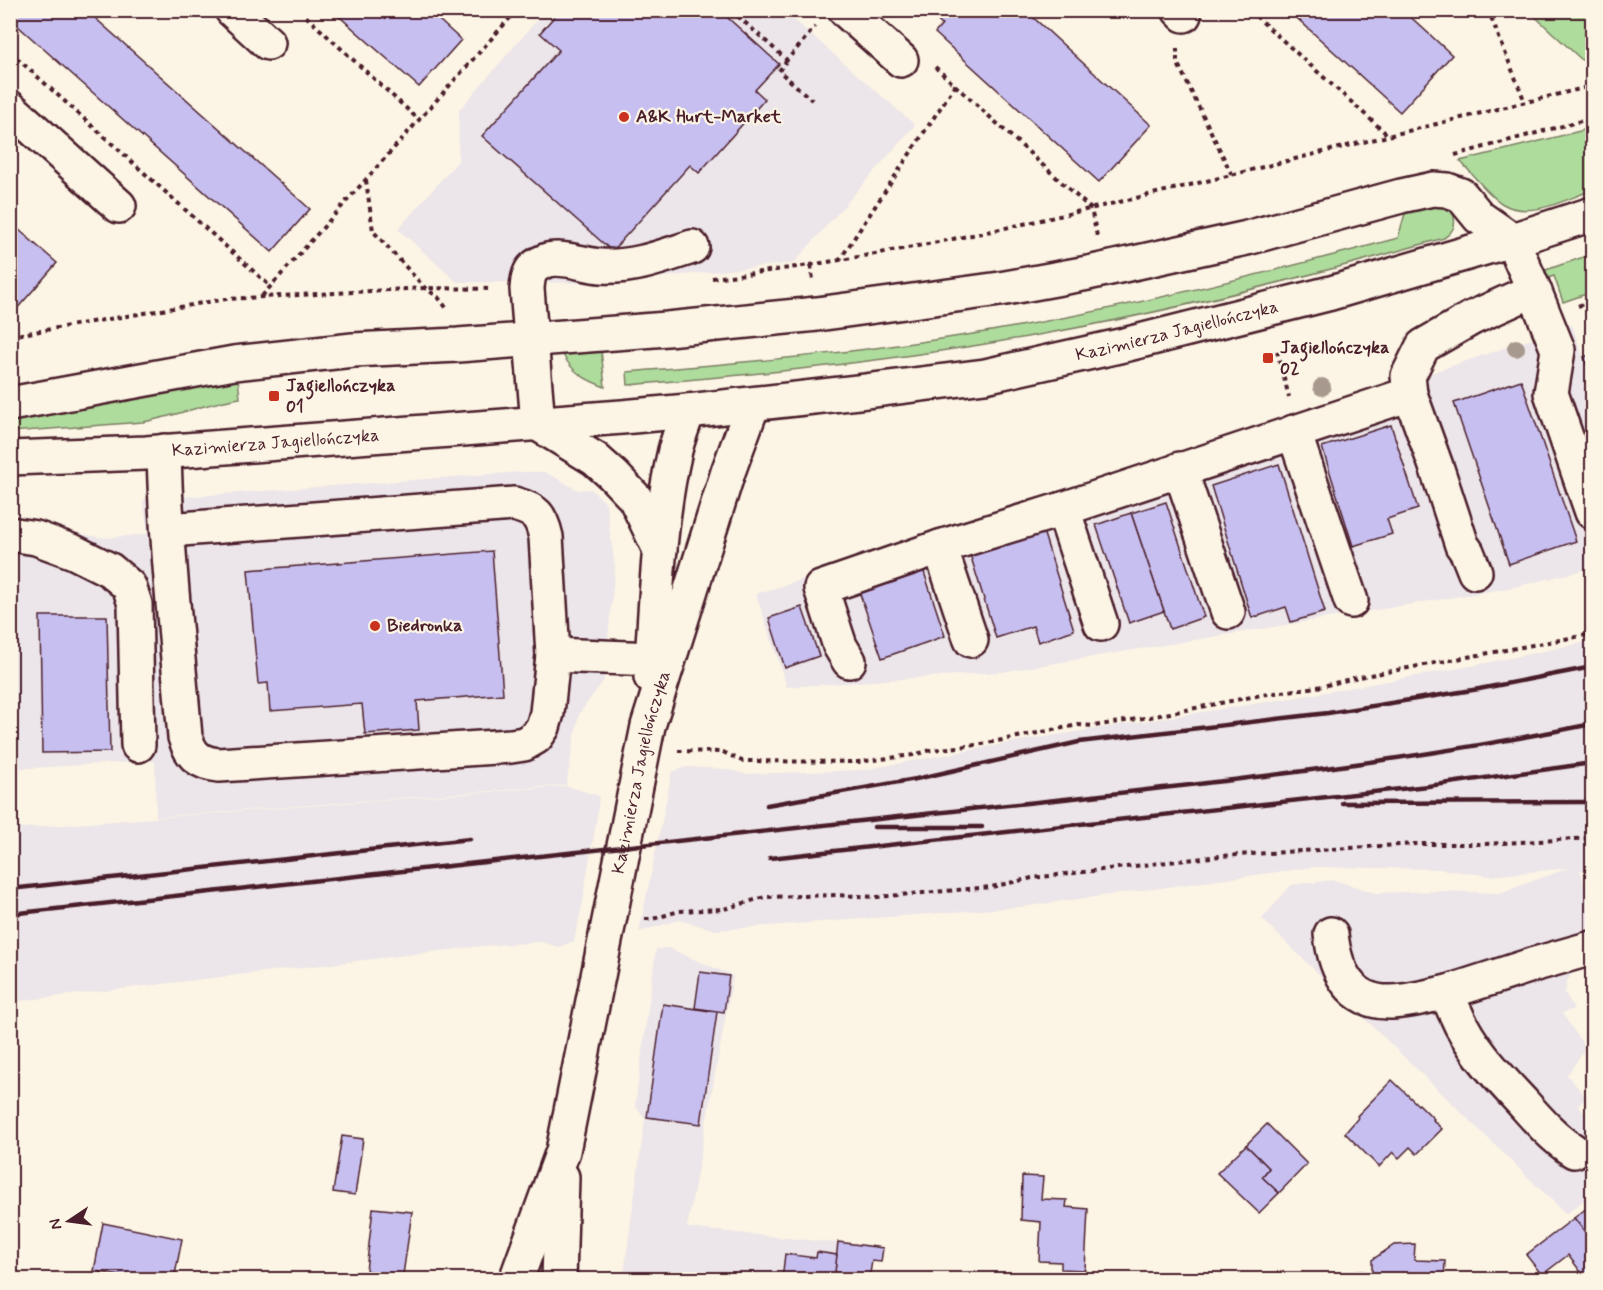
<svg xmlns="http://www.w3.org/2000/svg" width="1603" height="1290" viewBox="0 0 1603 1290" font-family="Mynerve,sans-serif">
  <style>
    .built { fill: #ece5e9 }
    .green { fill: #aedc9c; stroke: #7c7e64; stroke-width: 1.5 }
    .building { fill: #c8bff1; stroke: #4a1f2b; stroke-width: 1.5 }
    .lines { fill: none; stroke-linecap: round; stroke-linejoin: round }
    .minor-casing { stroke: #4a1f2b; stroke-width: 38 }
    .major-casing { stroke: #4a1f2b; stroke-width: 38 }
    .path { stroke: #4a1f2b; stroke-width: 4; stroke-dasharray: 4.5 4.5; stroke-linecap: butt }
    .minor { stroke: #fcf5e5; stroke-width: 33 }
    .major { stroke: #fcf5e5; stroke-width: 33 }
    .rail { stroke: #4a1f2b; stroke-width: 4.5 }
    .tree { fill: #a8998e }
    .poi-dot { fill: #c8321e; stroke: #fcf5e5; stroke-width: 2 }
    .labels { text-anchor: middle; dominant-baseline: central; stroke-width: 4.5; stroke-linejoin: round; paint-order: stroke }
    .poi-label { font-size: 18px; font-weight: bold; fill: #4a1f2b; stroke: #fcf5e5; text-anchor: start }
    .street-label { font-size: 18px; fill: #4a1f2b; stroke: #fcf5e5 }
  </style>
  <rect width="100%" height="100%" fill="#fcf5e5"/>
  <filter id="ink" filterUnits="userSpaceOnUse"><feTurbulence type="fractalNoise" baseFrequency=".0167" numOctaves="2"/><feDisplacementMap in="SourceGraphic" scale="12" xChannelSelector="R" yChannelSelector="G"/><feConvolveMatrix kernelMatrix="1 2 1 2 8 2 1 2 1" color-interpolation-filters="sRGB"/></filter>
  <g filter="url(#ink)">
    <g class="built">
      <polygon points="545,11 784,11 915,125 794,263 607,283 457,282 398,229 458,161 459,110"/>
      <polygon points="1572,325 1592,382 1592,568 1515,587 1001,672 787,687 756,594 1058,500"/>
      <polygon points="521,472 545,472 578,490 591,489 606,503 615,567 604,680 579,714 566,785 156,817 155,761 11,769 11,526 27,525 105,538 148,534 143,500"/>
      <polygon points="1592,641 1592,871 1580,870 1592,905 1592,964 1574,971 1567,981 1565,993 1574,1009 1562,1013 1589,1053 1582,1054 1567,1075 1587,1098 1578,1105 1592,1122 1592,1194 1566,1214 1262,919 1291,885 1334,880 1376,893 1438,891 1500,893 1569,868 1490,876 1441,869 1314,867 1020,907 716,930 679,920 639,932 672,772 686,767 725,769 745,774 863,770 1031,739 1304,696 1471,666"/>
      <polygon points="567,786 599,796 597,817 584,891 584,897 574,941 559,947 541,942 482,946 11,1002 11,829"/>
      <polygon points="668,948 733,976 687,1228 838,1243 834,1279 623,1280 645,1119 635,1106 656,949"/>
    </g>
    <g class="green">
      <polygon points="1529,11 1590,11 1592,12 1592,51 1583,61"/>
      <path d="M1592 128V190C1567 199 1530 220 1503 204 1488 195 1473 174 1460 161Z"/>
      <path d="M1431 201 1449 206C1457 218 1457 230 1444 238 1310 276 1175 311 1038 335 902 360 766 374 628 385L627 372C757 362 886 350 1014 327 1144 304 1272 272 1398 238L1406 210Z"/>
      <polygon points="1592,254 1592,292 1563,302 1554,276 1545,279 1544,273 1546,270"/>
      <path d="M601 350 605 387C586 380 573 373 563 355L567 353Z"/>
      <path d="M238 379 240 398C207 403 176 416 143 422L11 432V419Z"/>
    </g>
    <g class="building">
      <polygon points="10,10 86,10 310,209 272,252 10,19"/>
      <polygon points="332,10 428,10 461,40 419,87"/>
      <polygon points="560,10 719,10 779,64 755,90 765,99 699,173 690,165 612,251 482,136 559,50 540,33"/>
      <polygon points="926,10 1025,10 1151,125 1099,182 935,33 942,25"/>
      <polygon points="1288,10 1403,10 1452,55 1400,112"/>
      <polygon points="10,222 57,263 15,311 10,307"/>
      <polygon points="1592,354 1592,381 1584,357"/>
      <polygon points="1521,380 1576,541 1509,564 1454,403"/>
      <polygon points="1391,425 1418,509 1387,519 1392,534 1353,546 1322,447"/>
      <polygon points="1279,464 1325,612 1291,622 1286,607 1252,618 1211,486"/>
      <polygon points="1166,502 1204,617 1170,629 1131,513"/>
      <polygon points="1131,513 1164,611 1129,623 1096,525"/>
      <polygon points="1043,531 1074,630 1038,642 1033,626 996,638 970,554"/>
      <polygon points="492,551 503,694 417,701 419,730 365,734 362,704 270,711 268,683 258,684 248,570"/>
      <polygon points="923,569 945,636 882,658 859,591"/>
      <polygon points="802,607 819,656 785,668 769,618"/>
      <polygon points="40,616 107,616 110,752 42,753"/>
      <polygon points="700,972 729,976 724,1012 695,1008"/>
      <polygon points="663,1004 717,1012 701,1124 647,1117"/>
      <polygon points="1392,1080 1418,1105 1419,1104 1434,1119 1433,1120 1442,1129 1417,1154 1410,1147 1399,1158 1393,1152 1379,1167 1345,1133 1358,1118 1357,1116"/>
      <polygon points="1267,1124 1307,1164 1279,1193 1262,1177 1269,1168 1246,1145"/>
      <polygon points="342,1136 363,1139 355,1195 333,1192"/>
      <polygon points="1246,1145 1269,1168 1262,1177 1279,1193 1259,1213 1217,1173"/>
      <polygon points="1022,1176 1043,1177 1041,1199 1067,1200 1066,1207 1088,1209 1085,1270 1061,1269 1061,1262 1039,1261 1041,1222 1021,1220"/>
      <polygon points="1592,1204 1592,1237 1591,1239 1574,1218"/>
      <polygon points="373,1208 412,1212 403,1275 394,1274 393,1280 373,1280 374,1272 366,1271"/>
      <polygon points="1574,1218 1592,1241 1592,1280 1587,1280 1568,1255 1542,1275 1526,1255"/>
      <polygon points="103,1223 182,1239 174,1280 121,1280 121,1276 94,1271"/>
      <polygon points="838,1242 883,1248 881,1262 872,1261 869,1280 834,1280"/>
      <polygon points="1415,1244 1414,1260 1445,1261 1444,1280 1355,1280 1356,1271 1372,1272 1372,1260 1394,1245"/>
      <polygon points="817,1252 837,1255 834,1280 782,1280 785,1254 816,1258"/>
    </g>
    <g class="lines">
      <defs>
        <g id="minor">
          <polyline points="232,10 268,43"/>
          <polyline points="845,10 901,60"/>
          <polyline points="1179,10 1184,15"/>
          <polyline points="10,108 119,206"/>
          <polyline points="1534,290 1558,350 1551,393 1592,512"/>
          <polyline points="1410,394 1437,469 1462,545 1467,552 1475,572"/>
          <polyline points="10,404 234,363 353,350 458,345 667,329 817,314 1000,289 1088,273 1247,238 1401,196 1433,189 1447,190 1461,195 1479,217 1512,240 1534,290 1472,318 1423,346 1408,376 1410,394 1063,509 940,547 821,588 840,646 849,661"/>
          <polyline points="1294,432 1351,601"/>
          <path d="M164 451C166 547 177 642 185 737 191 756 199 763 219 765L511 746 524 744 536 737 543 727 547 713 553 655 546 537C541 515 536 510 514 504L168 530"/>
          <polyline points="1180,469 1228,612"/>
          <polyline points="1063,509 1101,624"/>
          <polyline points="10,534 36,538 74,552 110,570 129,586 135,604 138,745"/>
          <polyline points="940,547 971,640"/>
          <path d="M660 550 635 498 613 475 595 459 538 424 527 289C528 274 530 267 545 261 560 255 585 265 601 266 634 268 661 257 692 247"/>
          <polyline points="553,655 653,659"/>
          <path d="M651 677C656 605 658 525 674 455 677 440 683 426 688 411"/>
          <path d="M1331 934C1335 970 1350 1004 1392 1002 1411 1001 1430 996 1448 992"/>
          <path d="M1574 1151C1554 1138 1538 1120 1523 1103 1498 1076 1470 1048 1456 1014 1452 1007 1450 1000 1448 992L1532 965 1592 948"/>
          <path id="s1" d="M516 1280 563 1151 648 726 728 472 753 404"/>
          <polyline points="559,1280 562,1177"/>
        </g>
        <g id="major">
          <path id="s2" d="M10 458 146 453 622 417 688 411 858 392 985 376 1124 345 1331 293 1512 240 1592 214"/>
        </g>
      </defs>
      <use href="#minor" class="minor-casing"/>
      <use href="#major" class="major-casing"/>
      <g class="path">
        <polyline points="299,10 419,120"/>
        <polyline points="731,10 787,60 815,27"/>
        <polyline points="1249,10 1389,136"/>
        <polyline points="1488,10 1525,102"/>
        <polyline points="1177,48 1177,62 1232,175"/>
        <polyline points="10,52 271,287"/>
        <polyline points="787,60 779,71 812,100"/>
        <polyline points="935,67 1091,209 1097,236"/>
        <polyline points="1455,155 1592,118"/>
        <polyline points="366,180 373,231 425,288 438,297 448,310"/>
        <polyline points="839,261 956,84"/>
        <polyline points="811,265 813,280"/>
        <path d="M712 278C884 259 1054 218 1223 177 1346 146 1469 116 1592 86"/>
        <polyline points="262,296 517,10"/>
        <polyline points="1578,306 1592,301"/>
        <polyline points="10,336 226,299 425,288 492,289"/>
        <polyline points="1277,351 1289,397"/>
        <polyline points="678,751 723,752 742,761 858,762 913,755 931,750 977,745 1078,725 1094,726 1150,717 1261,695 1323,686 1354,678 1592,634"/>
        <polyline points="645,919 653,919 679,911 724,909 765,897 836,895 877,897 991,887 1032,878 1220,856 1415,844 1485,844 1592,838"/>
      </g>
      <use href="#minor" class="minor"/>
      <use href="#major" class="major"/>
      <g class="rail">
        <polyline points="1342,803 1592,802"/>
        <polyline points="767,805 916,779 1079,742 1328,713 1479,689 1592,667"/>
        <polyline points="874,827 982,827"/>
        <polyline points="770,858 1428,786 1592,763"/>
        <polyline points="10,889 470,839"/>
        <path d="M10 914C318 880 626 847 934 813 1154 789 1376 768 1592 724"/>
      </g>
    </g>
    <g class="tree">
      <circle cx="1516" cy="348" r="9"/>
      <circle cx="1322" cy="387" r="9"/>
    </g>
  </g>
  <g class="poi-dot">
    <circle cx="624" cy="117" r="6"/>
    <rect x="1262" y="352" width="12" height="12" rx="3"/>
    <rect x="268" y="390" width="12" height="12" rx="3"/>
    <circle cx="375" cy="626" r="6"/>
  </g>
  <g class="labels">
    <g class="poi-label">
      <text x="636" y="117">A&amp;K Hurt-Market</text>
      <text x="1280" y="348">Jagiellończyka<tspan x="1280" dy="21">02</tspan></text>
      <text x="286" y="386">Jagiellończyka<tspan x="286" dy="21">01</tspan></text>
      <text x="387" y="626">Biedronka</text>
    </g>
    <g class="street-label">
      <text stroke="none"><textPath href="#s2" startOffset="1176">Kazimierza Jagiellończyka</textPath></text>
      <text stroke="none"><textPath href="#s2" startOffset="266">Kazimierza Jagiellończyka</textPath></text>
      <text stroke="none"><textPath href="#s1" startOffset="524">Kazimierza Jagiellończyka</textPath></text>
    </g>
  </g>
  <rect width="1603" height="1290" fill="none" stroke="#fcf5e5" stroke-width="36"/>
  <rect x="18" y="18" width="1567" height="1254" fill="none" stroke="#4a1f2b" stroke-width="2" filter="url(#ink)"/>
  <g transform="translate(69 1221) rotate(257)" stroke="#fcf5e5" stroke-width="4.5" paint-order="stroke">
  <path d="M0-4.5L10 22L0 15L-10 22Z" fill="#4a1f2b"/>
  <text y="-9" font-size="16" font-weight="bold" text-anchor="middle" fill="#4a1f2b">N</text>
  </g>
</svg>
